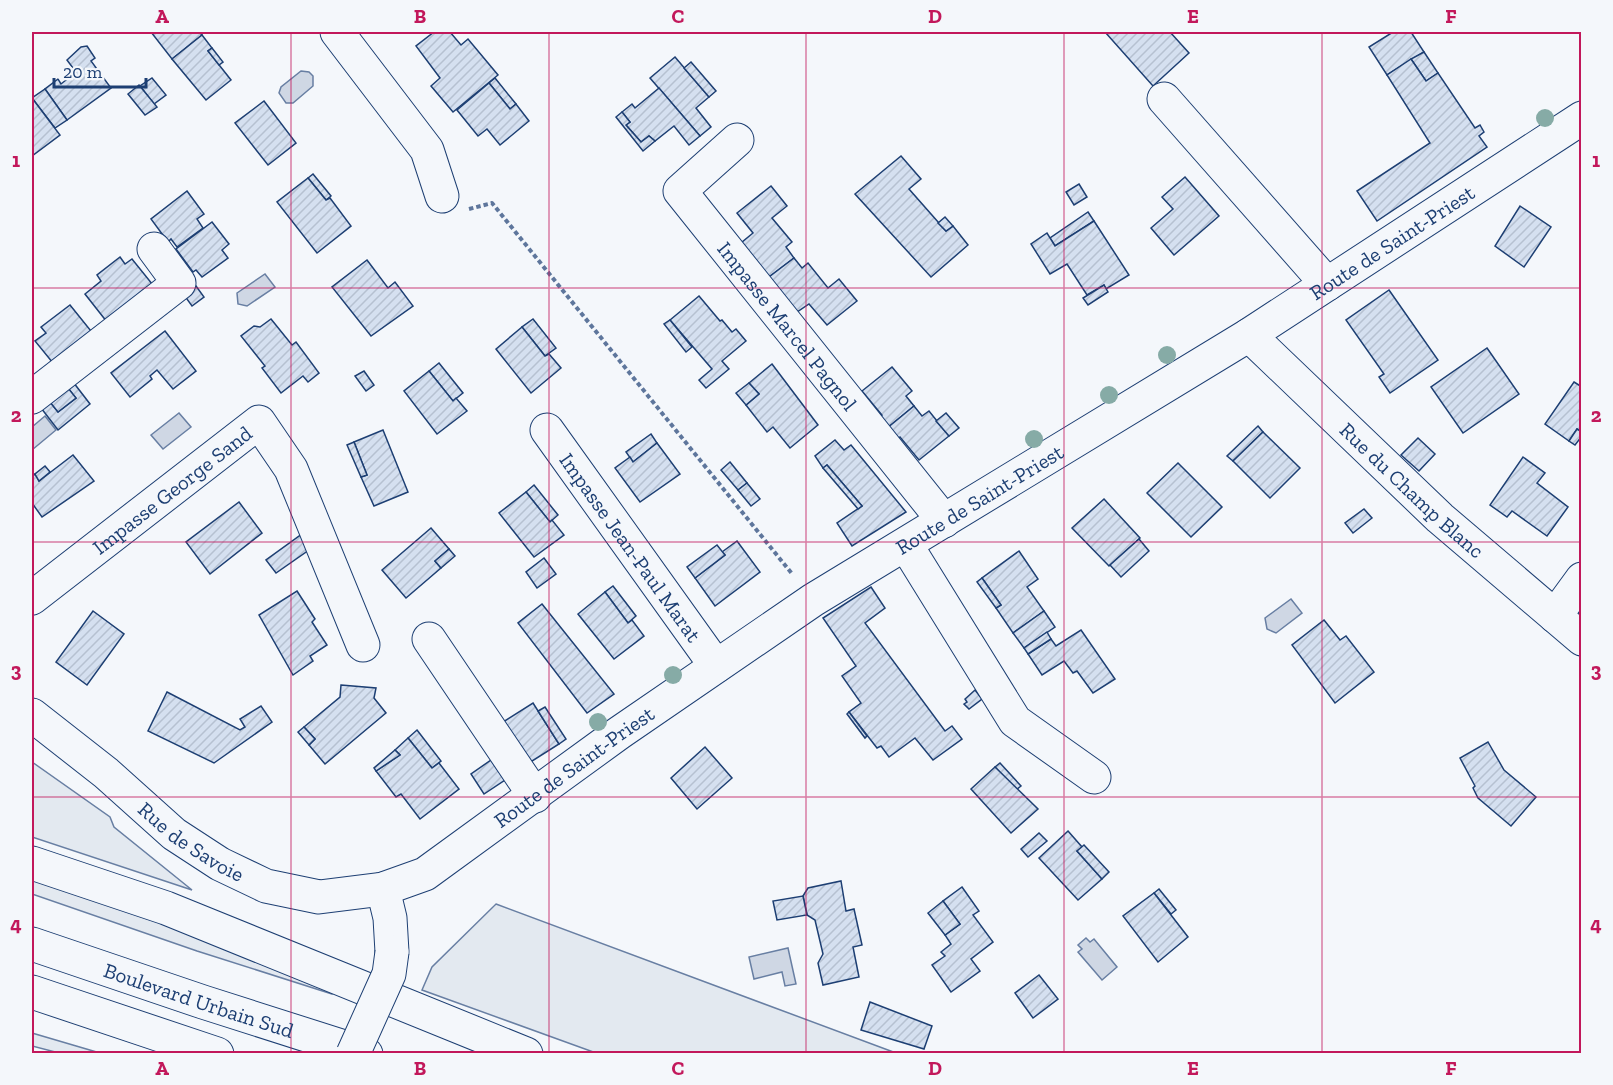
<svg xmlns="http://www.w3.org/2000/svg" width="1613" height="1085" viewBox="0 0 1613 1085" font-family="'Zilla Slab',serif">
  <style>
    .grass { fill: #e3e9f0; stroke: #687fa3; stroke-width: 1.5 }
    .water { fill: #cfd7e4; stroke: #687fa3; stroke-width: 1.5 }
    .building { fill: url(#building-hatch); stroke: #1d3f73; stroke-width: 1.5 }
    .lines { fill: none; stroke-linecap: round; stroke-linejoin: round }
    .minor-casing { stroke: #1d3f73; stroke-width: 35 }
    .highway-casing { stroke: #1d3f73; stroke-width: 35 }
    .path { stroke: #5e769c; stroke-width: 4; stroke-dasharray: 4.5 3; stroke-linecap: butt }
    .minor { stroke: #f4f7fb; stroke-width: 33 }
    .highway { stroke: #f4f7fb; stroke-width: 33 }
    .minor-bridge-casing { stroke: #1d3f73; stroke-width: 35; stroke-linecap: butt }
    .minor-bridge { stroke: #f4f7fb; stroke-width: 33 }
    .tree { fill: #86aba6 }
    .grid { fill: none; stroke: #c2185b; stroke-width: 1.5; stroke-opacity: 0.55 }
    .labels { text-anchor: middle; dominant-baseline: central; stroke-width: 4.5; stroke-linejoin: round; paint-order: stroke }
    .street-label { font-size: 21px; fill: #1d3f73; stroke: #f4f7fb }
    .neatline { fill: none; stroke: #c2185b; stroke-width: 2 }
    .grid-label { font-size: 20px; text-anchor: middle; font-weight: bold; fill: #c2185b }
  </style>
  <defs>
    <pattern id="building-hatch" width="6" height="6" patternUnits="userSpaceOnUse" patternTransform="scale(1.5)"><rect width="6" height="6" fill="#d5e0f0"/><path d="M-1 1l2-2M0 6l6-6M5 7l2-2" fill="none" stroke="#b6c1d1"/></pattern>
  </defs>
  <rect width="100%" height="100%" fill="#f4f7fb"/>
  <g class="grass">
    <polygon points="32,762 110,817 114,827 192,890 32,837"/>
    <polygon points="32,875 92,895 333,990 332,994 197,951 32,894"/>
    <polygon points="496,904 896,1053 596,1053 422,990 432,967"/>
    <polygon points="32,1033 100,1053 59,1053 32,1046"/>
  </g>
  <g class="water">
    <polygon points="301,71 309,72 313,76 313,86 293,103 286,103 279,93 281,87"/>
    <polygon points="265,274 275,287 247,306 238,304 237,293"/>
    <polygon points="179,413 191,427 163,449 151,435"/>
    <polygon points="45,416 56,430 32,450 32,427"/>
    <polygon points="1291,599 1302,613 1276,633 1267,629 1265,618"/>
    <polygon points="1086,938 1090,942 1094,939 1117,967 1102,980 1078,952 1082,949 1078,945"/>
    <polygon points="788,948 796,984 785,986 782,972 754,979 749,957"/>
  </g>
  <g class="building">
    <polygon points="151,32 199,32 202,35 172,59"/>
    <polygon points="434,32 450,32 461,45 468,39 498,75 453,112 431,86 440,78 416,46"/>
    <polygon points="1105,32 1170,32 1189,53 1153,86"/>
    <polygon points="1393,32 1411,32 1424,52 1387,75 1369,47"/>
    <polygon points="202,35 212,48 208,51 231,80 206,100 172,59"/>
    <polygon points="87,46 95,58 91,61 111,88 67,120 45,89 58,79 61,84 76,72 67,60 81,47"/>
    <polygon points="212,48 223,62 219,65 208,51"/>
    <polygon points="1424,52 1438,73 1426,81 1411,59"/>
    <polygon points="675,57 709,97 696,108 711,127 700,136 650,78"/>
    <polygon points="1411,59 1426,81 1438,73 1475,128 1480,125 1484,132 1479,136 1487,147 1377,221 1357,191 1430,143 1387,75"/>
    <polygon points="691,62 716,91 709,97 684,68"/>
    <polygon points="152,78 166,95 154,104 140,86"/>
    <polygon points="495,78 516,104 510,109 489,83"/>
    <polygon points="489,83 510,109 516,104 529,121 500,145 487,129 478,136 457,110"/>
    <polygon points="139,85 157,107 145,115 128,94"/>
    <polygon points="659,88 700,136 689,145 674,126 655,141 649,136 641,142 626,125 630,122 622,112 632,104 635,108"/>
    <polygon points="45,89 67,120 55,128 32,98"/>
    <polygon points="32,98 60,135 32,156"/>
    <polygon points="264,101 296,143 268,165 235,123"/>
    <polygon points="622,112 630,122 626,125 641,142 649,136 655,141 643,151 616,117"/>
    <polygon points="901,156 921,179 909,189 946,231 953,226 968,245 931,277 855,194"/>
    <polygon points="313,174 331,196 326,200 308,178"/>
    <polygon points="1185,177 1219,216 1174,255 1151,228 1173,209 1162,197"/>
    <polygon points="308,178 326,200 330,198 351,226 317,253 277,202"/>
    <polygon points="1079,184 1087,197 1074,205 1066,192"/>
    <polygon points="771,186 787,206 772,218 792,242 786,247 794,258 765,280 741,243 753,233 737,213"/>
    <polygon points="187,191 204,214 197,219 203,228 177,247 171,239 168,242 151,219"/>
    <polygon points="1520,206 1551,227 1524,267 1495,246"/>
    <polygon points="1088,212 1094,221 1055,246 1050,238"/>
    <polygon points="945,217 953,226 946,231 938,223"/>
    <polygon points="1094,221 1129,275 1106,289 1104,285 1087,295 1067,264 1050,274 1031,244 1047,233 1055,246"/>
    <polygon points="212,222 229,244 222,250 228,258 202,277 196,270 193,272 176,249"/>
    <polygon points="120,257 125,264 132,259 157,290 107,322 85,294 101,281 97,275"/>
    <polygon points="794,258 802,268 808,263 828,288 839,279 857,301 827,325 809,304 797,312 765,280"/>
    <polygon points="367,260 388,288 395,282 413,306 371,336 332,287"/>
    <polygon points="1104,285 1108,292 1088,305 1083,298"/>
    <polygon points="196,286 204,297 192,306 184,295"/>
    <polygon points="1389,290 1438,360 1390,393 1379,377 1384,374 1346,320"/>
    <polygon points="699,296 720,321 722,320 732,332 736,329 746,341 722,361 729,369 706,388 699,380 712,369 670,320"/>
    <polygon points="70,305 95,336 53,363 35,341 46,333 41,327"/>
    <polygon points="271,319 292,345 296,342 319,373 308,382 303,376 281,393 262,368 265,366 241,336 254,326 260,327"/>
    <polygon points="533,319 556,348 545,356 522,327"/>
    <polygon points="670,320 692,347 686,352 664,324"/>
    <polygon points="522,327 545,356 549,354 561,368 531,393 496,349"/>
    <polygon points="165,331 196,371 173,389 157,370 150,376 152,379 130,397 111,373"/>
    <polygon points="1487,348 1519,394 1463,433 1431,387"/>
    <polygon points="439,363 463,393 453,401 429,371"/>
    <polygon points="772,364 818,425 790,448 773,427 767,432 746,405 759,394 749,383"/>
    <polygon points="892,367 912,391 906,396 914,406 886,429 878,418 882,415 862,391"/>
    <polygon points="364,371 374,385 366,391 355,376"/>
    <polygon points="429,371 453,401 456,398 467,411 437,434 404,391"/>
    <polygon points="70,378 90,404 58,430 38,404 46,397 58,412 76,398 64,383"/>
    <polygon points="1574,382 1582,387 1582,432 1577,429 1569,441 1545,424"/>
    <polygon points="64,383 76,398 58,412 46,397"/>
    <polygon points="749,383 759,394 746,405 736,393"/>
    <polygon points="914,406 922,416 929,411 949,436 919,460 900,437 896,440 886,429"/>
    <polygon points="946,413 959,428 949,436 936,421"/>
    <polygon points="1258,426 1263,432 1233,461 1227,456"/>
    <polygon points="1577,429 1582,432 1582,436 1575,445 1569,441"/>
    <polygon points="383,430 408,492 374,506 361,477 367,475 354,442"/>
    <polygon points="1263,432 1300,468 1270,498 1233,461"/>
    <polygon points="651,434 657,443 633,462 626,452"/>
    <polygon points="1418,438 1435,454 1419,471 1401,455"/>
    <polygon points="835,440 844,450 851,445 906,512 852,546 837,523 862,506 827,465 823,468 815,456"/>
    <polygon points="354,442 367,475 361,477 347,445"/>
    <polygon points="657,443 680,474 640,502 615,468 630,457 633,462"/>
    <polygon points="73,455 94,481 42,517 32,503 32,477 35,474 39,481"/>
    <polygon points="1523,457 1545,473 1537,483 1568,507 1547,536 1512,511 1507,517 1490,505"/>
    <polygon points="730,462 747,483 738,490 721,470"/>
    <polygon points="1178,463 1222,507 1191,537 1147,493"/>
    <polygon points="827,465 862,506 858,509 823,468"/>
    <polygon points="45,466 50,472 39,481 35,474"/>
    <polygon points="747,483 760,499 751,506 738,490"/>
    <polygon points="534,485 558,515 550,522 526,492"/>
    <polygon points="526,492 550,522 552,520 564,535 534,557 499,513"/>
    <polygon points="1104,499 1140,538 1109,566 1072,528"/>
    <polygon points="239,502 262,533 210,574 186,542"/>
    <polygon points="1364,509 1372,518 1353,533 1345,523"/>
    <polygon points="431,528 449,549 435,561 441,568 406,598 382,570"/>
    <polygon points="302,534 309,550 276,573 266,560"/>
    <polygon points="1139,539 1149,551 1121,577 1110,565"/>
    <polygon points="737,541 760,572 715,606 695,578 725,555 722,552"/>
    <polygon points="717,545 725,555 695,578 687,567"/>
    <polygon points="449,549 455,556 441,568 435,561"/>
    <polygon points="1019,551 1038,579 1027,587 1044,611 1013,633 996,608 1001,605 982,578"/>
    <polygon points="544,558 556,574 537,588 526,572"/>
    <polygon points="982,578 1001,605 996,608 977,582"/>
    <polygon points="613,586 636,616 628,623 605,592"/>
    <polygon points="871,587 885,608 865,623 945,731 952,726 962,739 933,760 915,738 889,757 881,746 877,748 849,712 861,703 842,676 856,666 823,618"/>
    <polygon points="297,591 315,619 312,622 327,645 310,656 313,661 293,675 259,615"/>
    <polygon points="605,592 628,623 632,620 644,636 614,659 578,614"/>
    <polygon points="542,604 614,694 587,713 518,623"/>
    <polygon points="93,611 124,634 87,685 56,662"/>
    <polygon points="1044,611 1055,627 1024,648 1013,633"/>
    <polygon points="1324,620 1340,640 1346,636 1374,672 1335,703 1292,645"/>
    <polygon points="1081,630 1115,679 1093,693 1077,671 1073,673 1064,661 1042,675 1028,654 1051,639 1056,646"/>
    <polygon points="1047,632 1051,639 1028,654 1024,648"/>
    <polygon points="341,685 376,688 374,698 386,713 325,764 309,745 315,739 304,727 340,697"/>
    <polygon points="975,690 982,699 969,709 964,704 967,702 965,699"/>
    <polygon points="167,692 240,730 245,727 240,719 261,706 272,722 214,763 148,731"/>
    <polygon points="533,703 559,744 529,763 503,722"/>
    <polygon points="545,707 566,739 559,744 538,711"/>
    <polygon points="849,712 867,736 865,738 847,714"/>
    <polygon points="304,727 315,739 309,745 298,732"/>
    <polygon points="417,730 441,761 432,768 408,738"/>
    <polygon points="408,738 432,768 439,763 459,789 420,819 401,794 396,797 376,771 400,755 395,750"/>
    <polygon points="1488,742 1504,770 1536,797 1511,826 1478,798 1473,788 1475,786 1460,758"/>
    <polygon points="705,747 732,778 697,809 671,778"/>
    <polygon points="395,750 400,755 376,771 374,768"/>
    <polygon points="491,760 505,780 484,794 471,774"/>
    <polygon points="1000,763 1021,786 1016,790 995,767"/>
    <polygon points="995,767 1038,809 1011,833 971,789"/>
    <polygon points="1068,831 1082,847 1077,851 1102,879 1078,900 1039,858"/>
    <polygon points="1039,833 1047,841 1028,857 1021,849"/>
    <polygon points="1084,845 1109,872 1102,879 1077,851"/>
    <polygon points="841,881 846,911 854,909 862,945 853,947 859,977 823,985 818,963 823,954 815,920 807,915 803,896 808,888"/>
    <polygon points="962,887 979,911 973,915 993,942 971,959 980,971 951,992 932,965 945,956 941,952 951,944 945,935 960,924 943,901"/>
    <polygon points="1159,889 1176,910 1171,914 1154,893"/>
    <polygon points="1154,893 1188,937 1158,962 1123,916"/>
    <polygon points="803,896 807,915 777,920 773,901"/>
    <polygon points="943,901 960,924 945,935 928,913"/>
    <polygon points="1039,975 1058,999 1033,1018 1015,993"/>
    <polygon points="870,1002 932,1026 924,1049 861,1030"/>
  </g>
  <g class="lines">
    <defs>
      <g id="minor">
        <polyline points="337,32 427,150 442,196"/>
        <polyline points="1164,99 1327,284"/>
        <path id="s1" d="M737 140 680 191 944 521"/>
        <path id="s2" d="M1249 335 1440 518 1582 639"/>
        <polyline points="32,397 179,283 154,249"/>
        <path id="s3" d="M547 430 716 666"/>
        <polyline points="906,545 1015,721 1094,777"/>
        <path id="s4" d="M32 598 259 422 291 469 363 645"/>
        <polyline points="1555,616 1582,579"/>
        <polyline points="429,639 535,796"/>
        <path id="s5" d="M32 715 106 773 174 834 220 864 266 886 319 897 383 889 425 874 619 733 813 600 1249 335 1582 118"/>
        <polyline points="383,889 390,918 392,952"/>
      </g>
      <g id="highway">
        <polyline points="32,863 166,908 526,1054"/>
        <path id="s6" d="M32 944 203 1002 366 1054"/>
        <polyline points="32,992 217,1054"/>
      </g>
    </defs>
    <use href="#minor" class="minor-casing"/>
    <use href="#highway" class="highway-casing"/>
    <polyline class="path" points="469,209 492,203 793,575"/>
    <use href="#minor" class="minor"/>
    <use href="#highway" class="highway"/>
    <defs>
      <polyline id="minor-bridge" points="353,1054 389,974 392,952"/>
    </defs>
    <use href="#minor-bridge" class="minor-bridge-casing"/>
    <use href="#minor-bridge" class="minor-bridge"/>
  </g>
  <g class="tree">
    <circle cx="1545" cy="118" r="9"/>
    <circle cx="1167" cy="355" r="9"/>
    <circle cx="1109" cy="395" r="9"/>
    <circle cx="1034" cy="439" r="9"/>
    <circle cx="673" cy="675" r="9"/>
    <circle cx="598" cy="722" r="9"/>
  </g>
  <path class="grid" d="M291 32V1054M549 32V1054M806 32V1054M1064 32V1054M1322 32V1054M32 288H1582M32 542H1582M32 797H1582"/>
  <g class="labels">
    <g class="street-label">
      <text stroke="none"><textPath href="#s5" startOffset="1610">Route de Saint-Priest</textPath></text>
      <text stroke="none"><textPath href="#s1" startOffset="249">Impasse Marcel Pagnol</textPath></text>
      <text stroke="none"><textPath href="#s4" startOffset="177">Impasse George Sand</textPath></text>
      <text stroke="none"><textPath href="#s2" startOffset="225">Rue du Champ Blanc</textPath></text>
      <text stroke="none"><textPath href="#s5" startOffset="1124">Route de Saint-Priest</textPath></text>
      <text stroke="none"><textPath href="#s3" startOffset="144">Impasse Jean-Paul Marat</textPath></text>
      <text stroke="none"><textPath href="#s5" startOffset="638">Route de Saint-Priest</textPath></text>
      <text stroke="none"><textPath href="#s5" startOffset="204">Rue de Savoie</textPath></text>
      <text stroke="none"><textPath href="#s6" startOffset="176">Boulevard Urbain Sud</textPath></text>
    </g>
  </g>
  <rect width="1613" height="1085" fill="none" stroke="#f4f7fb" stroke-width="66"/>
  <path d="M54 78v9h92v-9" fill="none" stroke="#1d3f73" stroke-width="3"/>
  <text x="63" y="78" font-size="18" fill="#1d3f73" stroke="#f4f7fb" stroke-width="4.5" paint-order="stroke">20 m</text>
  <rect x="33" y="33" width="1547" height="1019" class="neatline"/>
  <g class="grid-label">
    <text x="162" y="23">A</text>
    <text x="420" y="23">B</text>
    <text x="678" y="23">C</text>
    <text x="935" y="23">D</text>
    <text x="1193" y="23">E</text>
    <text x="1451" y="23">F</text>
    <text x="16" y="167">1</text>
    <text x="1596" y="167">1</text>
    <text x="16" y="422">2</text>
    <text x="1596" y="422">2</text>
    <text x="16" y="677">3</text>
    <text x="1596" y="677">3</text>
    <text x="16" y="931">4</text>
    <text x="1596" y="931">4</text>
    <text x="162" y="1075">A</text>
    <text x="420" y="1075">B</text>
    <text x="678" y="1075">C</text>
    <text x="935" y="1075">D</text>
    <text x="1193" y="1075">E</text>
    <text x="1451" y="1075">F</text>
  </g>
</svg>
